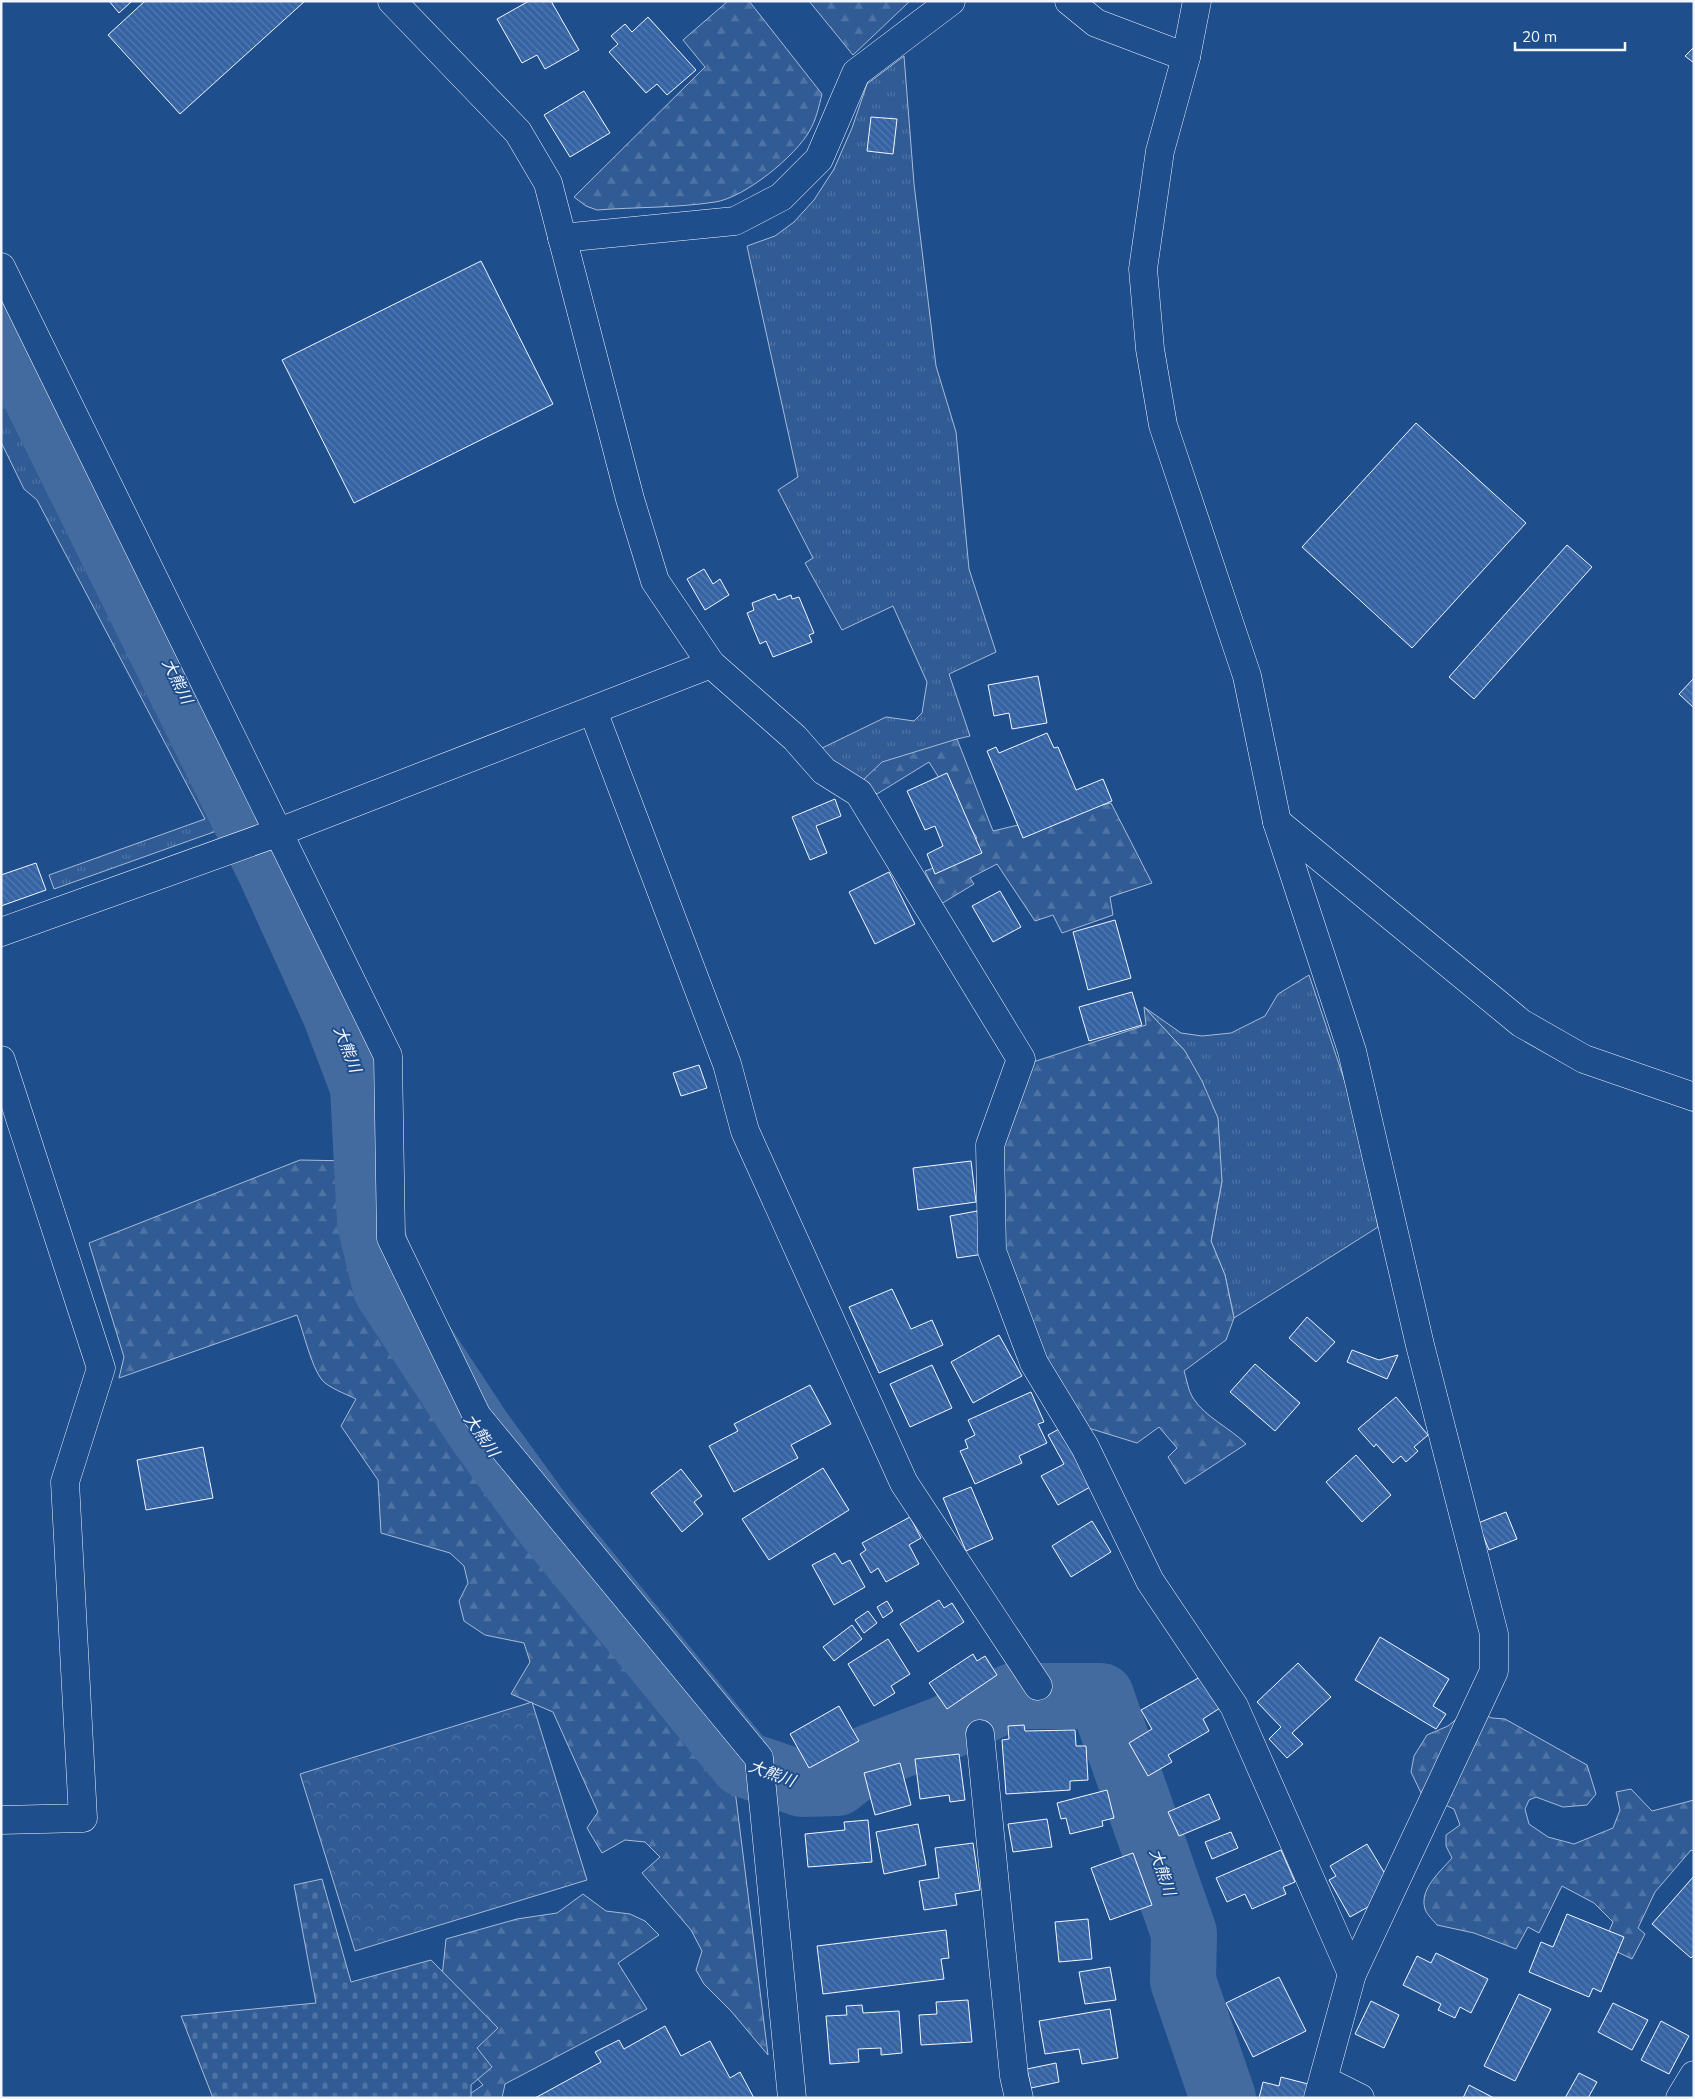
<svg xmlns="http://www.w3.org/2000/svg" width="1695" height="2099" viewBox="0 0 1695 2099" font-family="Mulish,'Noto Sans JP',sans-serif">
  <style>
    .grass { fill: url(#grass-tufts); stroke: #a8bbd7 }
    .forest { fill: url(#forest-firs); stroke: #a8bbd7 }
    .cemetery { fill: url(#cemetery-stones); stroke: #a8bbd7 }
    .park { fill: url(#park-crowns); stroke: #a8bbd7 }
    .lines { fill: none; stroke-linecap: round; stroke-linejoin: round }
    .river { stroke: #446ba0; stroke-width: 66 }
    .building { fill: url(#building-back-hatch); stroke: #f2f6ff }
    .minor-casing { stroke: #f2f6ff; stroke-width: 29 }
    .minor { stroke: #1f4e8c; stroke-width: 28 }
    .labels { text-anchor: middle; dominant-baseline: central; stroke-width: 4; stroke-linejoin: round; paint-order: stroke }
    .water-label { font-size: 16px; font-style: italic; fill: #f2f6ff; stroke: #1f4e8c }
  </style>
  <defs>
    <pattern id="grass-tufts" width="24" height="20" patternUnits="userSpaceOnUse" patternTransform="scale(1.25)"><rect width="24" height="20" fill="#305b95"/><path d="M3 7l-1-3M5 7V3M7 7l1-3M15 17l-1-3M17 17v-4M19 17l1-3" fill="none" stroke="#4e73a5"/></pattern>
    <pattern id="forest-firs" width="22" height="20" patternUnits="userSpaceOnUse" patternTransform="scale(1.25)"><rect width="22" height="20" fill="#305b95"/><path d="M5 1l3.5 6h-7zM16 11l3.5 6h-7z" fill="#4e73a5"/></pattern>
    <pattern id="cemetery-stones" width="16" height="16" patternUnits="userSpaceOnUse" patternTransform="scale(1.25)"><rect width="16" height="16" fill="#305b95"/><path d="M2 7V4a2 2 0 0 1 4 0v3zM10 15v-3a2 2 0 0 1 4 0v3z" fill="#4e73a5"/></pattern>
    <pattern id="park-crowns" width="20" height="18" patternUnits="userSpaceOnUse" patternTransform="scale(1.25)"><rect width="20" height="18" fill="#305b95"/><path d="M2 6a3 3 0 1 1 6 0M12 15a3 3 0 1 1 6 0" fill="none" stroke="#4e73a5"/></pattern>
    <pattern id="building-back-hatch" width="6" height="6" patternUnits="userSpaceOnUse" patternTransform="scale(1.25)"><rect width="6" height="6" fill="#3563a3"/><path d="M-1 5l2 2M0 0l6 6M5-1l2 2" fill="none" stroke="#537ab1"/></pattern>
  </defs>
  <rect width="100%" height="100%" fill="#1f4e8c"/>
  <g class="grass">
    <polygon points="904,56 914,184 936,366 956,432 969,569 996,652 949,674 970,736 957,739 862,781 818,750 886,717 914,721 922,713 927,682 893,606 842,630 805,563 813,558 778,490 798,477 747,246 775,236 794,222 814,200 834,169 852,128 867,84"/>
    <polygon points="1,350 236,824 54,889 49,875 205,819 37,500 24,489 1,442"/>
    <polygon points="1309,975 1357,1118 1378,1227 1234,1318 1225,1275 1211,1241 1222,1181 1185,1051 1144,1007 1181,1033 1202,1036 1231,1033 1265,1016 1278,994"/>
  </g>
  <g class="forest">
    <path d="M728 1H749L822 94C819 106 816 120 810 130 796 156 744 198 715 202 676 208 636 207 597 210L586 206 574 197 705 67 683 40Z"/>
    <polygon points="809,1 910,1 853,55"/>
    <polygon points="957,739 993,831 1111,803 1152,883 1110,897 1113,915 1062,933 1053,915 1035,921 997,864 970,878 974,884 941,904 925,871 974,853 969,842 977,838 929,762 877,794 862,781 882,762"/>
    <path d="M1144 1007 1185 1051 1202 1081 1218 1118 1222 1181 1211 1241 1225 1275 1234 1318 1226 1340 1184 1371C1187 1380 1188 1390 1193 1398 1206 1418 1229 1427 1246 1444L1185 1484 1168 1457 1177 1448 1159 1427 1137 1443 1069 1422 1055 1380 1000 1258 1003 1134 1027 1064 1146 1025Z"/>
    <path d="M300 1160 353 1161 365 1259 399 1334 733 1774 768 2055 731 2011 704 1984 696 1970 702 1951 691 1930 642 1873 660 1857 645 1842 625 1840 602 1853 587 1828 598 1812 553 1712 511 1694 530 1662 524 1643 485 1635 464 1621 459 1601 468 1583 464 1566 450 1553 381 1533 378 1480 341 1426 356 1399C346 1394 329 1388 322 1380 311 1366 304 1333 297 1315L119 1378 124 1357 89 1243Z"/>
    <path d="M1469 1709 1492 1718 1505 1719 1587 1765 1596 1794 1587 1805 1563 1807 1536 1797 1529 1800 1525 1809 1529 1824 1548 1837 1574 1844 1613 1828 1620 1810 1616 1792 1631 1789 1652 1811 1694 1800V1851L1691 1850 1655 1892 1638 1928 1645 1934 1632 1959 1603 1945 1613 1922 1594 1903 1562 1886 1539 1933 1528 1927 1516 1949 1474 1933 1437 1925C1434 1921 1427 1915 1425 1909 1419 1889 1440 1872 1452 1858L1446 1846V1835L1460 1825 1454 1809 1422 1795 1411 1772 1414 1756 1427 1735 1448 1726Z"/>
    <polygon points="583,1894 606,1911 630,1914 645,1921 659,1935 618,1963 647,2009 505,2084 502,2098 464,2098 483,2085 455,2054 442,1977 446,1939 517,1919 557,1913"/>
  </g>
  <polygon class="cemetery" points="322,1879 351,1982 431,1960 498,2028 477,2048 492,2067 471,2085 471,2098 213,2098 181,2016 316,2003 294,1885"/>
  <polygon class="park" points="532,1702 587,1880 355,1951 300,1774"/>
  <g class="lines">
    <polyline class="river" points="1,321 25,374 271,872 335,1013 363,1087 370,1223 386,1289 478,1429 544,1520 743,1764 802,1784 837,1783 870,1757 943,1729 1013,1696 1101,1696 1184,1933 1183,1981 1223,2098"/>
  </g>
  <g class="building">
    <polygon points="109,1 132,1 119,13"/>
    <polygon points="145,1 305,1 180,114 108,35"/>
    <polygon points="529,1 551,1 579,50 545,69 537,55 522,63 497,19"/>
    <polygon points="648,17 696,70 667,95 657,84 646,93 609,52 618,44 611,36 625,24 632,32"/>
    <polygon points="1694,47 1694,63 1685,56"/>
    <polygon points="584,91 610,133 570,157 544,115"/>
    <polygon points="871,117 897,119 893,154 867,151"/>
    <polygon points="481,261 553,404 354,503 282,360"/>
    <polygon points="1416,423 1526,523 1412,648 1302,547"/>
    <polygon points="1567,545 1592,567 1474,699 1449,677"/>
    <polygon points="704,569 713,584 720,579 729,595 705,610 687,579"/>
    <polygon points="775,594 778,600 791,595 792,599 799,597 814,633 809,635 812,642 773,657 766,641 760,644 747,613 754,610 752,603"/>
    <polygon points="1038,676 1047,723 1012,729 1009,713 994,716 988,685"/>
    <polygon points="1694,678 1694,708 1679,694"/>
    <polygon points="1047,733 1054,748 1058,747 1076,790 1103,779 1112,801 1023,838 987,751 996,747 999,753"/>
    <polygon points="947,773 982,853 935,874 927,854 943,846 935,826 925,830 907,791"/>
    <polygon points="835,799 841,816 816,826 827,853 810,860 792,817"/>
    <polygon points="36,863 46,890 1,906 1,875"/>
    <polygon points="889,872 915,924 875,944 849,892"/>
    <polygon points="1000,891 1021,927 993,942 972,906"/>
    <polygon points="1115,920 1131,978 1088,990 1073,932"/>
    <polygon points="1132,992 1142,1025 1089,1041 1079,1007"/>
    <polygon points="699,1065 707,1088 681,1096 673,1073"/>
    <polygon points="971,1161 976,1202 918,1210 913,1168"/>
    <polygon points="977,1211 984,1254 957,1258 950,1216"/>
    <polygon points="892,1289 911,1329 932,1320 943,1345 879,1373 849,1307"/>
    <polygon points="1307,1317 1335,1342 1316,1362 1289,1338"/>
    <polygon points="999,1335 1022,1376 973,1403 951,1362"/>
    <polygon points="1352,1350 1379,1360 1398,1355 1387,1379 1347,1362"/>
    <polygon points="1255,1364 1300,1403 1275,1431 1230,1392"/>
    <polygon points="932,1365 952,1408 910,1427 890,1384"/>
    <polygon points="810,1385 831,1424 791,1445 798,1458 734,1492 709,1446 738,1431 734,1424"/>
    <polygon points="1031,1392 1044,1422 1038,1424 1047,1443 1019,1456 1022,1463 975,1484 960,1451 968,1448 965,1440 975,1435 968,1420"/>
    <polygon points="1396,1397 1428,1435 1414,1447 1418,1451 1406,1462 1401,1456 1393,1463 1376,1444 1374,1447 1358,1429"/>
    <polygon points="1059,1429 1092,1486 1058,1505 1041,1476 1064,1464 1048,1435"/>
    <polygon points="203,1447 213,1498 146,1510 137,1460"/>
    <polygon points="1356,1455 1391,1495 1362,1522 1326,1482"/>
    <polygon points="823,1468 849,1510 769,1560 742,1519"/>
    <polygon points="681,1469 702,1496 694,1502 703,1514 682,1532 651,1493"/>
    <polygon points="971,1487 993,1539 966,1551 943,1498"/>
    <polygon points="1506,1512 1517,1539 1489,1550 1478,1523"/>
    <polygon points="910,1517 921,1538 909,1545 919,1564 886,1582 878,1568 871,1573 860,1554 866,1550 862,1543"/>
    <polygon points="1092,1521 1111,1552 1071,1577 1052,1546"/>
    <polygon points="835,1553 842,1564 850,1560 865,1587 834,1605 812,1565"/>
    <polygon points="939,1600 944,1608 952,1603 964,1622 918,1652 900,1624"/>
    <polygon points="887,1601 893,1611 883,1618 877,1607"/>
    <polygon points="868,1611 877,1623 864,1633 855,1620"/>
    <polygon points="852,1625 862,1639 834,1661 823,1647"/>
    <polygon points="1380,1637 1449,1679 1433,1706 1446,1714 1436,1729 1355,1680"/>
    <polygon points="888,1639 910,1674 891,1686 895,1693 874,1706 848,1664"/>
    <polygon points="973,1654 977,1661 985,1656 997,1675 947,1709 929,1683"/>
    <polygon points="1298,1663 1331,1697 1292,1733 1303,1744 1287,1758 1269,1739 1281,1727 1257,1702"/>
    <polygon points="1202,1676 1220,1708 1203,1719 1209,1731 1168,1755 1172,1762 1148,1776 1129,1743 1152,1729 1141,1710"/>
    <polygon points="839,1706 859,1741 809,1768 790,1734"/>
    <polygon points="1024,1725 1025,1731 1075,1730 1076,1746 1086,1746 1088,1780 1070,1781 1070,1790 1006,1794 1002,1740 1009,1739 1008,1726"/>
    <polygon points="959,1754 965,1800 950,1802 949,1795 920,1799 915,1759"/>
    <polygon points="900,1763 911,1805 875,1815 864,1773"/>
    <polygon points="1107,1790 1114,1818 1102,1821 1103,1826 1070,1834 1066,1818 1061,1819 1057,1803"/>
    <polygon points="1209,1794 1220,1819 1179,1836 1168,1812"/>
    <polygon points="1047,1819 1052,1847 1013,1852 1008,1824"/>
    <polygon points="868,1820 872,1862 808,1867 805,1834 845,1830 844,1822"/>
    <polygon points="918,1824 926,1865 884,1874 876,1832"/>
    <polygon points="1231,1832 1238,1848 1212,1859 1205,1842"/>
    <polygon points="973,1843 980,1890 955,1894 957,1905 924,1910 919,1881 939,1878 935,1848"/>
    <polygon points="1367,1844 1390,1882 1384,1898 1350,1917 1329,1880 1336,1876 1330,1866"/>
    <polygon points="1281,1850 1295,1882 1283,1887 1286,1894 1252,1909 1245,1894 1227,1902 1216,1878"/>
    <polygon points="1133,1853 1152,1905 1110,1920 1091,1868"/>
    <polygon points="1694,1876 1694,1955 1691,1958 1652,1924"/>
    <polygon points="1567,1914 1624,1937 1601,1992 1593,1988 1589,1997 1529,1972 1541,1942 1553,1947"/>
    <polygon points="1088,1919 1092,1959 1059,1962 1055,1922"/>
    <polygon points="946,1930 949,1958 941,1959 944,1979 823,1994 817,1946"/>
    <polygon points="1436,1953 1488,1979 1471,2013 1460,2007 1455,2018 1438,2010 1441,2004 1403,1985 1417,1956 1431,1963"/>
    <polygon points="1110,1967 1116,2000 1085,2004 1079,1972"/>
    <polygon points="1279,1977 1306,2031 1253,2057 1226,2003"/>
    <polygon points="1519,1994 1551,2009 1515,2081 1484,2066"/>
    <polygon points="968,2000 972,2042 921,2045 919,2015 937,2014 936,2002"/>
    <polygon points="1371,2001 1399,2015 1384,2048 1355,2034"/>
    <polygon points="1613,2003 1648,2020 1632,2050 1598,2032"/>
    <polygon points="862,2005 863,2013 899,2011 902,2053 881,2055 881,2048 858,2049 859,2062 830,2064 826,2016 847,2015 846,2006"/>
    <polygon points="1110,2009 1118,2058 1082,2064 1079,2049 1045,2054 1039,2021"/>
    <polygon points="1661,2021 1689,2036 1669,2074 1641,2060"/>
    <polygon points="665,2026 681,2056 710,2041 730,2078 740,2072 754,2098 535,2098 601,2062 595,2052 619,2040 624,2049"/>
    <polygon points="1056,2063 1059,2082 1031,2088 1027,2069"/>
    <polygon points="1579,2073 1597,2082 1588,2098 1565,2098"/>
    <polygon points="1281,2077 1308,2084 1305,2098 1259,2098 1263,2082 1279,2086"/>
    <polygon points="1469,2085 1494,2098 1463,2098"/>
  </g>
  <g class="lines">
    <defs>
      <g id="minor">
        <polyline points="392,1 518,132 548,183 630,499 655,581 711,664 795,738 824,771 859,793 1021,1059 990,1145 992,1251 1034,1363 1085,1447 1150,1581 1234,1706 1352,1974"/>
        <polyline points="1069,1 1096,23 1186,57"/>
        <polyline points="1197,1 1186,57 1160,151 1143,269 1150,349 1163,425 1247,676 1277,822 1352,1051 1420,1345 1494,1634 1494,1671 1352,1974 1318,2098"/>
        <polyline points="562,238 735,221 781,197 819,159 856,73 951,1"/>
        <polyline points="1,267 388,1056 391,1238 477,1416 759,1758 792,2098"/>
        <polyline points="593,711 727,1064 745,1131 904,1483 1038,1686"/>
        <polyline points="1277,822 1521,1023 1584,1059 1694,1097"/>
        <polyline points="1,932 279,832 711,664"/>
        <polyline points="1,1060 101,1368 65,1482 83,1818 1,1820"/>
        <polyline points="980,1734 1014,2076 1019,2098"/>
        <polyline points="1324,2080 1360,2098"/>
        <polyline points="1680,2098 1694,2075"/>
      </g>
    </defs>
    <use href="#minor" class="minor-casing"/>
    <use href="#minor" class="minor"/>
  </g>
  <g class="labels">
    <g class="water-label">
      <text transform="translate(178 681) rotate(64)">大熊川</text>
      <text transform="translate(348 1049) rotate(69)">大熊川</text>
      <text transform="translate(482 1435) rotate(55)">大熊川</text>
      <text transform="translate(772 1773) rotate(20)">大熊川</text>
      <text transform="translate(1163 1872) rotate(71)">大熊川</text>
    </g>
  </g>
  <rect width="1695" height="2099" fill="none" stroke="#f2f6ff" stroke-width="5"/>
  <path d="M1515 42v8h110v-8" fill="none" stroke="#f2f6ff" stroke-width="2.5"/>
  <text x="1522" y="42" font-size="15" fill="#f2f6ff" stroke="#1f4e8c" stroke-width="4" paint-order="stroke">20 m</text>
</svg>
